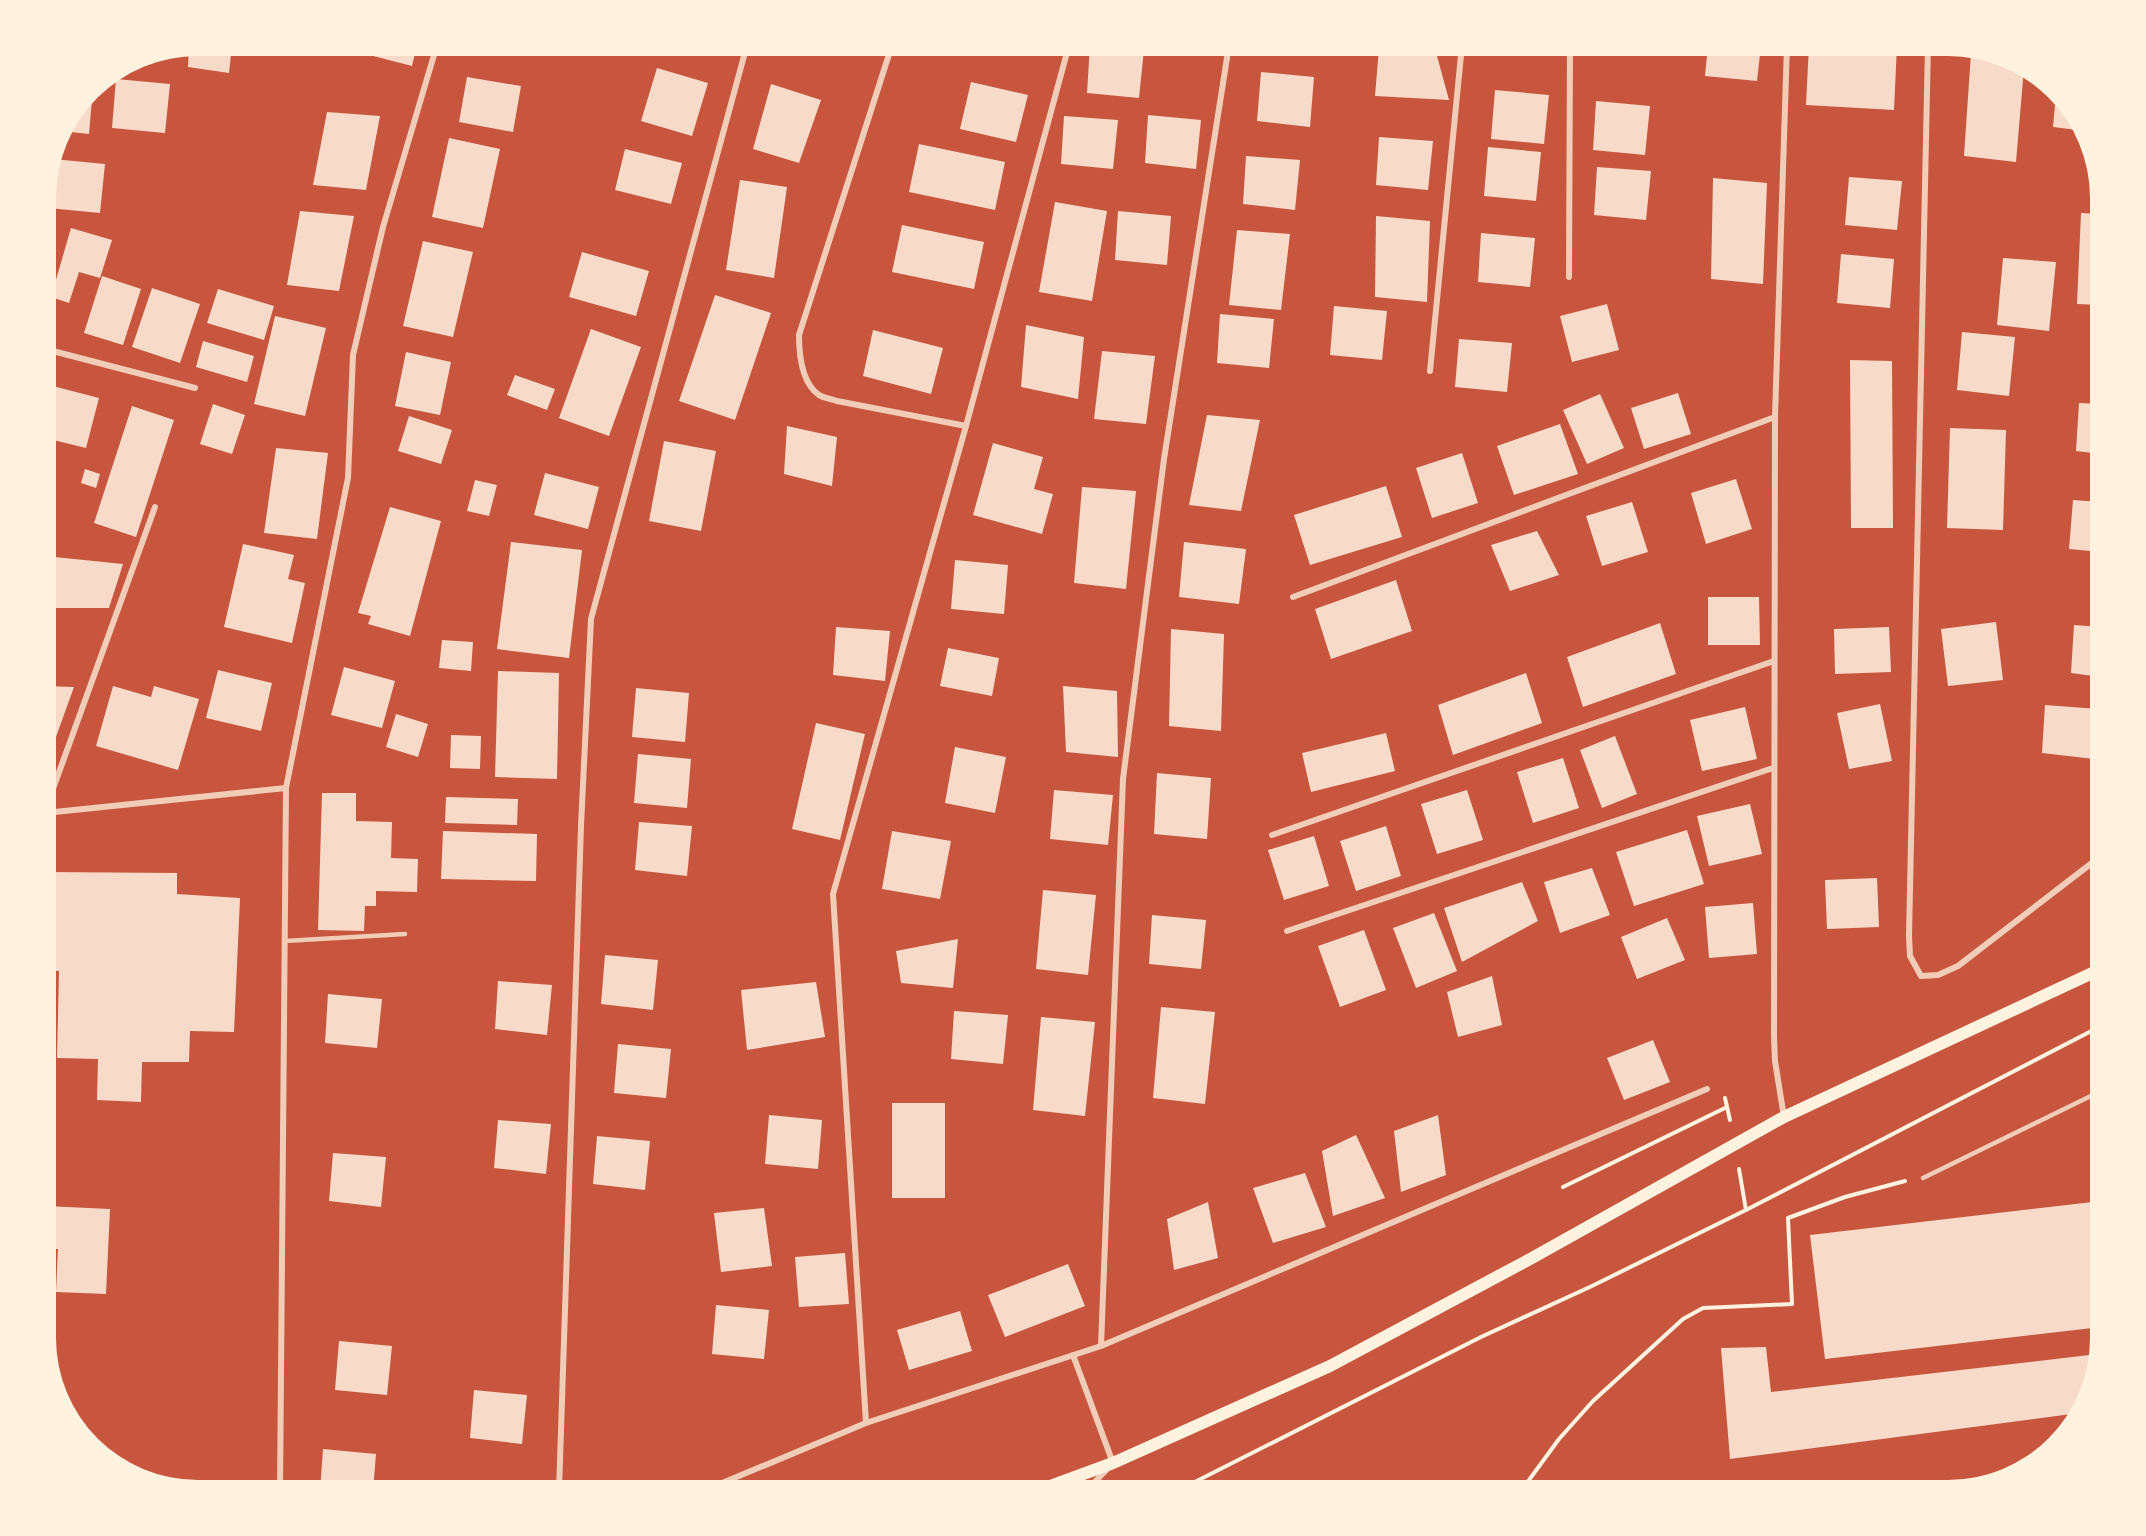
<svg xmlns="http://www.w3.org/2000/svg" width="2146" height="1536" viewBox="0 0 2146 1536" font-family="Montserrat,sans-serif">
  <style>
    .building { fill: #f7dbc8 }
    .lines { fill: none; stroke-linecap: round; stroke-linejoin: round }
    .path { stroke: #fff3e0; stroke-width: 4 }
    .service { stroke: #f1ccb7; stroke-width: 4.5 }
    .minor { stroke: #f1ccb7; stroke-width: 6 }
    .secondary { stroke: #fff3e0; stroke-width: 12 }
  </style>
  <rect width="100%" height="100%" fill="#c8553d"/>
  <g class="building">
    <polygon points="198,45 232,45 229,73 188,67 189,47"/>
    <polygon points="353,45 417,45 412,66 350,50"/>
    <polygon points="519,45 553,45 550,55"/>
    <polygon points="929,45 968,45 966,52 929,53"/>
    <polygon points="1090,45 1144,49 1139,98 1087,93"/>
    <polygon points="1434,45 1449,100 1375,96 1379,48"/>
    <polygon points="1708,45 1761,45 1757,81 1705,76"/>
    <polygon points="1809,45 1897,45 1894,110 1806,105"/>
    <polygon points="1971,53 2001,55 2024,68 2016,162 1964,156"/>
    <polygon points="657,68 708,83 692,136 641,121"/>
    <polygon points="1261,72 1314,77 1310,127 1257,121"/>
    <polygon points="467,77 521,86 513,132 459,122"/>
    <polygon points="116,79 170,84 165,133 112,128"/>
    <polygon points="971,82 1028,95 1016,142 960,129"/>
    <polygon points="771,84 821,100 799,163 753,149"/>
    <polygon points="93,88 89,134 61,131"/>
    <polygon points="1495,90 1549,95 1544,144 1491,139"/>
    <polygon points="2056,94 2085,130 2085,131 2053,127"/>
    <polygon points="1596,101 1650,106 1645,155 1593,150"/>
    <polygon points="327,112 380,116 366,190 313,185"/>
    <polygon points="1148,115 1201,120 1196,169 1145,163"/>
    <polygon points="1064,116 1118,120 1113,169 1061,164"/>
    <polygon points="1379,137 1433,141 1428,190 1376,185"/>
    <polygon points="449,138 500,149 483,228 432,217"/>
    <polygon points="919,144 1005,162 995,210 909,192"/>
    <polygon points="1488,147 1541,152 1536,201 1484,196"/>
    <polygon points="625,149 682,163 671,204 615,190"/>
    <polygon points="1246,156 1300,160 1295,210 1243,204"/>
    <polygon points="53,159 105,164 100,213 48,208"/>
    <polygon points="1597,167 1651,171 1646,220 1594,215"/>
    <polygon points="1849,177 1902,181 1897,230 1845,225"/>
    <polygon points="1713,178 1767,183 1763,284 1711,279"/>
    <polygon points="740,180 787,187 774,278 726,270"/>
    <polygon points="1055,202 1107,211 1092,301 1039,292"/>
    <polygon points="300,211 354,216 339,291 287,285"/>
    <polygon points="1118,211 1171,216 1167,265 1115,260"/>
    <polygon points="2081,213 2101,214 2101,305 2077,304"/>
    <polygon points="1376,216 1430,221 1427,302 1375,297"/>
    <polygon points="902,225 984,242 974,289 892,272"/>
    <polygon points="45,228 55,230 46,273 45,273"/>
    <polygon points="71,228 112,240 100,278 79,272 69,303 51,297"/>
    <polygon points="1237,230 1290,234 1281,310 1229,305"/>
    <polygon points="1481,233 1535,238 1530,287 1478,282"/>
    <polygon points="423,241 473,252 453,337 403,326"/>
    <polygon points="582,252 649,271 636,316 569,297"/>
    <polygon points="1841,254 1894,259 1890,308 1837,303"/>
    <polygon points="2003,258 2056,262 2049,331 1997,325"/>
    <polygon points="102,276 141,289 123,345 84,333"/>
    <polygon points="152,288 200,304 180,363 132,347"/>
    <polygon points="218,289 274,306 264,340 207,323"/>
    <polygon points="715,295 771,313 735,420 679,401"/>
    <polygon points="1607,304 1619,350 1572,362 1560,316"/>
    <polygon points="1334,306 1387,311 1382,360 1330,355"/>
    <polygon points="1220,314 1274,319 1269,368 1217,363"/>
    <polygon points="275,316 326,328 305,416 254,404"/>
    <polygon points="1026,325 1084,337 1078,399 1021,387"/>
    <polygon points="591,329 641,347 609,436 559,418"/>
    <polygon points="873,330 943,348 931,394 863,376"/>
    <polygon points="1962,332 2015,337 2009,396 1957,390"/>
    <polygon points="1459,339 1512,343 1507,392 1455,387"/>
    <polygon points="203,341 254,356 247,382 196,367"/>
    <polygon points="1102,351 1155,356 1146,424 1094,419"/>
    <polygon points="406,352 451,362 440,415 395,406"/>
    <polygon points="1850,360 1892,361 1893,528 1851,528"/>
    <polygon points="515,375 555,389 547,410 507,395"/>
    <polygon points="45,384 99,398 86,448 45,438"/>
    <polygon points="1678,393 1691,434 1644,449 1631,408"/>
    <polygon points="1600,394 1624,448 1587,464 1563,410"/>
    <polygon points="2079,403 2101,404 2101,454 2076,451"/>
    <polygon points="213,404 245,415 232,454 200,444"/>
    <polygon points="132,406 174,420 136,537 94,523"/>
    <polygon points="1207,415 1260,420 1241,511 1189,505"/>
    <polygon points="409,416 452,430 441,464 398,451"/>
    <polygon points="1560,424 1578,474 1514,495 1497,446"/>
    <polygon points="787,426 837,437 832,486 784,474"/>
    <polygon points="1950,428 2006,430 2003,530 1947,528"/>
    <polygon points="664,441 716,451 701,531 649,521"/>
    <polygon points="993,443 1043,457 1034,489 1053,494 1042,534 973,515"/>
    <polygon points="276,448 328,453 317,539 264,533"/>
    <polygon points="1462,453 1478,503 1432,518 1416,468"/>
    <polygon points="85,469 100,474 96,488 81,483"/>
    <polygon points="545,473 599,487 588,529 534,515"/>
    <polygon points="1736,479 1752,529 1706,544 1691,493"/>
    <polygon points="475,480 497,485 489,516 467,511"/>
    <polygon points="1386,486 1402,537 1310,565 1294,515"/>
    <polygon points="1082,487 1136,491 1126,589 1074,583"/>
    <polygon points="2073,500 2101,502 2101,552 2069,549"/>
    <polygon points="1632,502 1648,552 1602,566 1586,516"/>
    <polygon points="390,507 441,521 410,636 368,624 371,616 358,613"/>
    <polygon points="1537,531 1559,575 1510,591 1491,545"/>
    <polygon points="511,542 582,550 569,658 497,649"/>
    <polygon points="1184,542 1246,549 1239,604 1179,597"/>
    <polygon points="243,544 294,555 288,579 305,583 292,643 224,627"/>
    <polygon points="45,556 123,564 109,608 45,608"/>
    <polygon points="955,560 1008,565 1004,614 951,609"/>
    <polygon points="1396,580 1412,631 1331,659 1315,609"/>
    <polygon points="1708,597 1759,597 1760,645 1708,645"/>
    <polygon points="1996,622 2003,680 1948,686 1941,629"/>
    <polygon points="1660,623 1676,674 1583,707 1567,657"/>
    <polygon points="2074,625 2101,627 2101,677 2071,673"/>
    <polygon points="836,627 890,631 885,681 833,675"/>
    <polygon points="1889,627 1891,672 1835,674 1834,629"/>
    <polygon points="1171,629 1224,634 1221,731 1169,726"/>
    <polygon points="442,640 473,642 471,671 439,668"/>
    <polygon points="948,648 999,658 992,696 940,686"/>
    <polygon points="344,667 395,681 382,728 331,715"/>
    <polygon points="218,670 272,683 261,731 206,718"/>
    <polygon points="498,671 559,673 557,779 495,777"/>
    <polygon points="1526,673 1542,723 1453,755 1438,705"/>
    <polygon points="45,686 74,687 52,748 45,748"/>
    <polygon points="113,686 151,697 154,686 199,699 178,770 96,746"/>
    <polygon points="1063,686 1117,691 1118,757 1066,752"/>
    <polygon points="636,688 689,693 685,742 632,737"/>
    <polygon points="1880,704 1892,761 1849,769 1837,713"/>
    <polygon points="2045,705 2098,709 2094,759 2042,753"/>
    <polygon points="1745,707 1757,759 1702,771 1690,720"/>
    <polygon points="396,714 428,724 418,757 386,747"/>
    <polygon points="816,723 865,734 840,840 792,829"/>
    <polygon points="1386,733 1395,771 1311,792 1302,753"/>
    <polygon points="451,735 481,736 480,769 450,768"/>
    <polygon points="1615,736 1637,794 1602,808 1580,750"/>
    <polygon points="955,747 1006,757 995,813 945,803"/>
    <polygon points="638,754 691,759 687,808 634,803"/>
    <polygon points="1563,758 1579,808 1533,823 1517,772"/>
    <polygon points="1157,773 1211,778 1207,839 1154,834"/>
    <polygon points="1054,790 1113,795 1108,845 1050,839"/>
    <polygon points="1467,790 1483,840 1437,854 1421,804"/>
    <polygon points="322,793 356,793 356,821 392,822 391,858 418,859 417,892 376,891 376,906 365,906 364,931 318,930"/>
    <polygon points="446,797 518,799 517,825 445,823"/>
    <polygon points="1750,804 1762,854 1709,866 1697,816"/>
    <polygon points="639,822 692,826 687,876 635,870"/>
    <polygon points="1386,826 1401,876 1356,891 1340,841"/>
    <polygon points="1687,830 1704,884 1634,906 1616,852"/>
    <polygon points="443,831 537,834 536,881 441,879"/>
    <polygon points="892,831 951,841 940,899 882,889"/>
    <polygon points="1314,836 1329,886 1284,900 1268,850"/>
    <polygon points="1592,868 1610,915 1560,933 1544,882"/>
    <polygon points="45,872 177,873 177,894 240,898 234,1032 190,1031 189,1062 142,1062 141,1102 97,1100 98,1059 57,1058 59,971 45,971"/>
    <polygon points="1877,878 1879,927 1827,929 1825,880"/>
    <polygon points="1522,882 1538,921 1462,962 1444,908"/>
    <polygon points="1043,890 1096,895 1088,975 1036,969"/>
    <polygon points="1753,903 1757,954 1709,958 1705,907"/>
    <polygon points="1434,913 1457,971 1416,988 1393,928"/>
    <polygon points="1152,915 1206,920 1201,969 1149,964"/>
    <polygon points="1667,918 1685,960 1637,979 1621,937"/>
    <polygon points="1364,930 1386,990 1340,1007 1318,946"/>
    <polygon points="958,939 953,988 901,983 896,951"/>
    <polygon points="605,955 658,960 653,1010 601,1004"/>
    <polygon points="1492,976 1502,1025 1458,1037 1447,992"/>
    <polygon points="498,981 552,985 547,1035 495,1029"/>
    <polygon points="816,982 825,1037 747,1050 741,990"/>
    <polygon points="328,994 382,999 377,1048 325,1043"/>
    <polygon points="1161,1007 1215,1012 1205,1104 1153,1098"/>
    <polygon points="954,1011 1008,1015 1003,1064 951,1059"/>
    <polygon points="1041,1017 1095,1022 1085,1116 1033,1110"/>
    <polygon points="1653,1040 1670,1082 1624,1100 1607,1058"/>
    <polygon points="618,1044 671,1049 666,1098 614,1093"/>
    <rect x="892" y="1103" width="53" height="95"/>
    <polygon points="769,1115 822,1120 818,1169 765,1164"/>
    <polygon points="1438,1115 1446,1175 1401,1192 1394,1131"/>
    <polygon points="498,1120 551,1124 546,1174 494,1168"/>
    <polygon points="1356,1135 1385,1198 1333,1216 1322,1151"/>
    <polygon points="597,1136 650,1141 645,1190 593,1184"/>
    <polygon points="333,1153 386,1157 381,1207 329,1201"/>
    <polygon points="1305,1173 1326,1227 1273,1243 1253,1188"/>
    <polygon points="2101,1201 2101,1327 1825,1359 1810,1235"/>
    <polygon points="1208,1202 1218,1258 1174,1270 1167,1219"/>
    <polygon points="45,1206 110,1209 106,1294 56,1292 58,1249 45,1249"/>
    <polygon points="764,1208 772,1266 721,1272 714,1213"/>
    <polygon points="845,1253 849,1304 799,1307 795,1257"/>
    <polygon points="1068,1264 1085,1306 1005,1337 988,1295"/>
    <polygon points="716,1305 769,1310 764,1359 712,1354"/>
    <polygon points="960,1311 972,1351 909,1370 897,1330"/>
    <polygon points="339,1341 392,1346 387,1395 335,1390"/>
    <polygon points="1766,1347 1771,1392 2098,1354 2093,1387 2079,1413 1730,1459 1721,1348"/>
    <polygon points="474,1390 527,1395 522,1444 470,1438"/>
    <polygon points="323,1449 376,1454 373,1491 320,1491"/>
    <polygon points="245,1488 245,1491 198,1491 198,1489"/>
  </g>
  <g class="lines">
    <g class="path">
      <polyline points="1725,1098 1730,1120"/>
      <polyline points="1739,1169 1746,1210"/>
      <polyline points="1563,1187 1727,1107"/>
      <polyline points="1177,1491 1481,1337 1592,1286 1746,1210 2101,1026"/>
      <polyline points="1521,1491 1559,1439 1593,1401 1683,1319 1703,1308 1792,1304 1788,1218 1845,1197 1905,1181"/>
    </g>
    <g class="service">
      <polyline points="285,941 405,934"/>
      <polyline points="1923,1178 2101,1091"/>
    </g>
    <g class="minor">
      <path d="M892 45 799 335C799 354 802 383 819 395 823 398 832 399 837 401L966 426"/>
      <polyline points="1928,45 1909,936 1910,956 1921,976 1938,975 1958,966 2101,856"/>
      <polyline points="1569,277 1570,45"/>
      <polyline points="45,349 195,388"/>
      <polyline points="1430,371 1462,45"/>
      <polyline points="1293,597 1775,417"/>
      <polyline points="45,621 46,621"/>
      <polyline points="45,811 155,507"/>
      <polyline points="45,813 286,788"/>
      <polyline points="1272,835 1774,661"/>
      <polyline points="1287,931 1773,768"/>
      <polyline points="1784,1117 1775,1061 1774,1037 1775,417 1787,45"/>
      <polyline points="1101,1346 1123,779 1164,459 1229,45"/>
      <polyline points="1073,1355 1113,1463 1086,1491"/>
      <polyline points="866,1423 833,894 966,426 1069,45"/>
      <polyline points="280,1491 286,788 348,478 353,355 383,227 437,45"/>
      <polyline points="559,1491 581,826 591,619 747,45"/>
      <polyline points="703,1491 866,1423 1101,1346 1707,1089"/>
    </g>
    <polyline class="secondary" points="1037,1491 1113,1463 1330,1366 1532,1258 1784,1117 2101,969"/>
  </g>
  <path d="M0 0H2146V1536H0ZM198 56H1948A142 142 0 0 1 2090 198V1338A142 142 0 0 1 1948 1480H198A142 142 0 0 1 56 1338V198A142 142 0 0 1 198 56Z" fill="#fff3e0" fill-rule="evenodd"/>
</svg>
